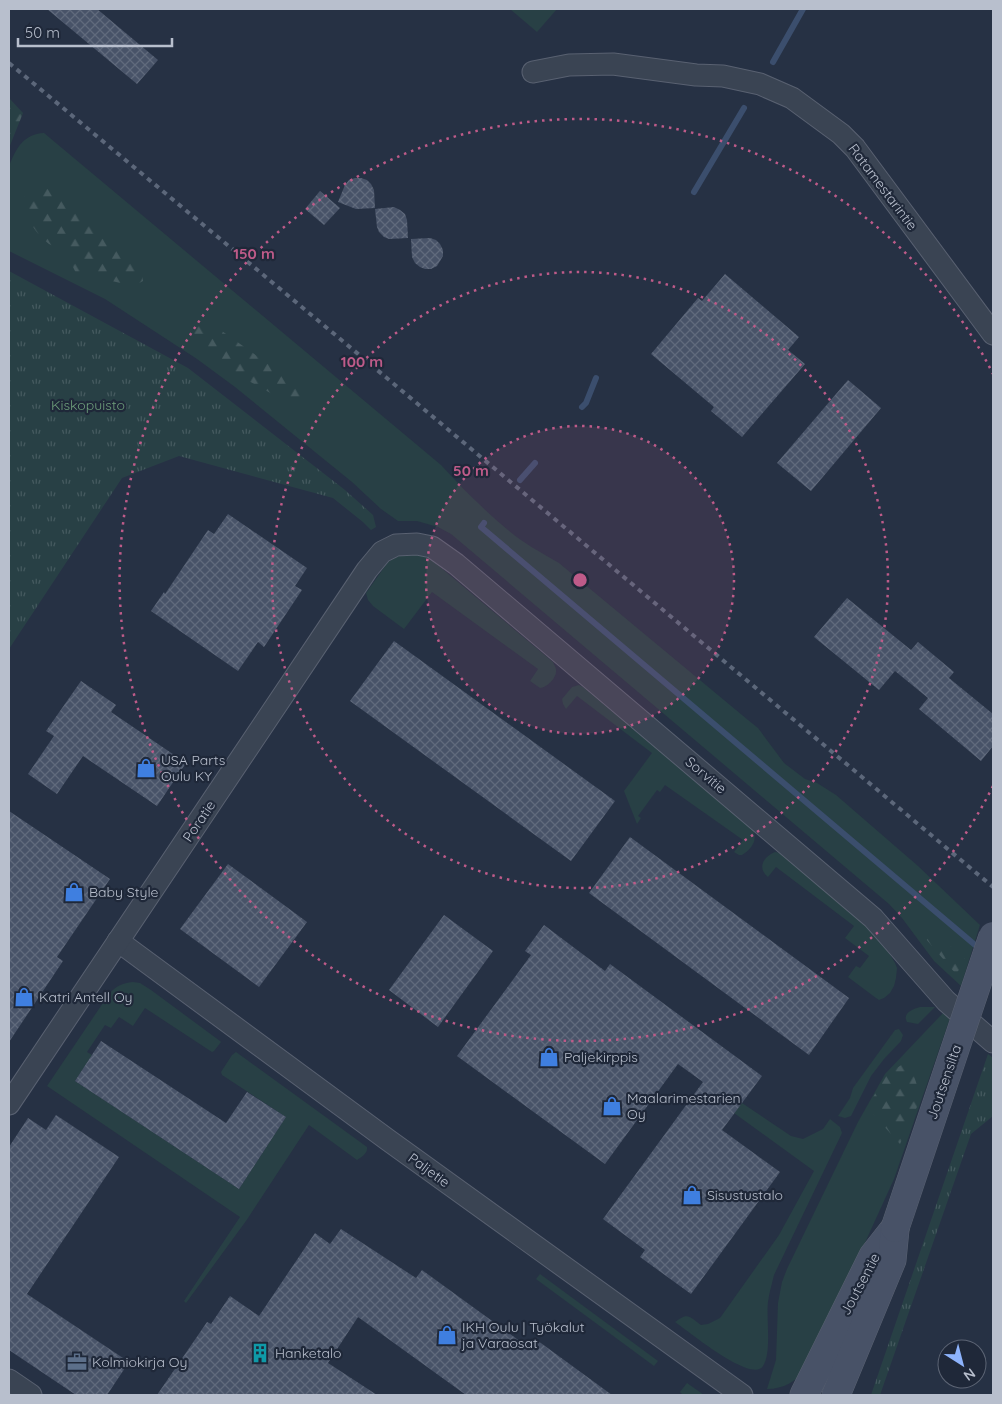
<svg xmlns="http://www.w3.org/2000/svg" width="1002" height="1404" viewBox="0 0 1002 1404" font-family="Quicksand,sans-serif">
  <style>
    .grass { fill: #284045 }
    .forest { fill: url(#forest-firs) }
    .park { fill: url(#park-tufts) }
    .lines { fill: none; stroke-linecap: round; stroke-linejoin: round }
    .stream { stroke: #3b4e6d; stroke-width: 6 }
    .building { fill: url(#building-cross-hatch) }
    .minor-casing { stroke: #596171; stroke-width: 23 }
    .secondary-casing { stroke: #596171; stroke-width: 29 }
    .minor { stroke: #3a4453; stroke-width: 21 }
    .secondary { stroke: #485267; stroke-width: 28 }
    .rail { stroke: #5c677a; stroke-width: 4; stroke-dasharray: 5 5; stroke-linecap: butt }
    .secondary-bridge-casing { stroke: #596171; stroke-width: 29; stroke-linecap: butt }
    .secondary-bridge { stroke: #485267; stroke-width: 28 }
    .ring { fill: none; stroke: #be5b89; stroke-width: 2.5; stroke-dasharray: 2.5 5 }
    .labels { text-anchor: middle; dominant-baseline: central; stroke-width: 4.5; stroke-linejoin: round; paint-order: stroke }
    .street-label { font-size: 14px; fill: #b8bfcd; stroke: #1f2839 }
    .park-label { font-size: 14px; fill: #6e9f7b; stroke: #1f2839 }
    .poi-label { font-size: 14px; fill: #b8bfcd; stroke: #1f2839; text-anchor: start }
    .centre { fill: #be5b89; stroke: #1f2839; stroke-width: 2.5 }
    .ring-label { font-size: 15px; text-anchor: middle; font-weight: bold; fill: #be5b89; stroke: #1f2839; stroke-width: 4.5; stroke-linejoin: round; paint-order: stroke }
  </style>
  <defs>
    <pattern id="forest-firs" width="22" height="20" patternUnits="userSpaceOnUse" patternTransform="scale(1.25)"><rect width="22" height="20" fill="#284045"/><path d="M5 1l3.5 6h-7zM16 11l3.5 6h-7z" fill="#455a5f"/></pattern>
    <pattern id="park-tufts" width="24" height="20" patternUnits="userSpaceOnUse" patternTransform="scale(1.25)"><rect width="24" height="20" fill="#284045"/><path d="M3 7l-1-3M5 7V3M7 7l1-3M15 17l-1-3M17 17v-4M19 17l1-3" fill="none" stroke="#455a5f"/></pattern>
    <pattern id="building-cross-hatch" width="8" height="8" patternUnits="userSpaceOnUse" patternTransform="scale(1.25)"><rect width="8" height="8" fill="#485368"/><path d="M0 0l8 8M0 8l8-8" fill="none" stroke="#606a7c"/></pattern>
  </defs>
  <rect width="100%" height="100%" fill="#263144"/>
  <g class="grass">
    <polygon points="510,9 557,9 537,32"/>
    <path d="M44 133 441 465C462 488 484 510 508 530 523 543 542 553 559 563L748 720 758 728 784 763 805 779 817 783 836 795 918 866 980 925 961 986 934 961 902 918 889 904 451 534 438 527 417 521H398L381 509 352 482 235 387 197 359 105 299 9 251V166C16 149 23 134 44 133Z"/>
    <path d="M412 553 421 555 433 561 553 662C554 665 556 667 556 670 557 678 547 687 540 688L530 681 538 669 432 592 404 629 373 606 368 600 366 593 388 562 397 556Z"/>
    <path d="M579 685 583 687 753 830C758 841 751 849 742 855H739L734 852 743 840 665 785 660 792 657 790 638 816 641 818 637 824 624 791 652 753 577 696 566 709 563 704 562 699 572 687Z"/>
    <path d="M775 852 781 853 867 925 888 951 895 963 897 968 896 978 894 986 890 993 884 998 879 1000 876 998 848 977 856 966 860 968 869 956 845 938 854 926 776 867 768 877C757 868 763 857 775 852Z"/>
    <path d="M133 982 140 983 151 990 220 1041 221 1042 214 1051 212 1052 145 1008 133 1026 119 1017 111 1028 105 1025 87 1052 92 1055 75 1081 239 1189 286 1117 222 1075 221 1072 232 1055 236 1052 367 1147C368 1153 362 1157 357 1160L309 1125 246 1221 186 1303 184 1301 240 1217 47 1086 109 994C116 986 122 983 133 982Z"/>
    <path d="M920 1007H935L918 1024 907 1022C902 1013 913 1009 920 1007Z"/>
    <path d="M943 1013 950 1018 894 1179 807 1370C795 1381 784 1389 767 1389L776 1360 778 1303 782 1282 787 1269 858 1122 885 1074Z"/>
    <polygon points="899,1029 903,1035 901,1041 884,1059 871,1076 851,1116 845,1118 838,1116 850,1098 853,1088 895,1030"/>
    <path d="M742 1103 791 1136 803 1139 823 1129 830 1119 840 1127 842 1133 774 1275C772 1284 769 1293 768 1302 766 1318 772 1353 763 1366 752 1384 687 1330 675 1322 688 1312 689 1316 701 1325L708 1324 720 1318 779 1235 814 1171 734 1113Z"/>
    <polygon points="540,1274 658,1361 654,1366 536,1279"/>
    <polygon points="687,1383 704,1395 683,1395 680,1392"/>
  </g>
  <g class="forest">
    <polygon points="9,98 23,113 9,148"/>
    <path d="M41 183 142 271 143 281 134 286 76 273 64 249C59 248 53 246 49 244 33 232 25 216 24 197Z"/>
    <polygon points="182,324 212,324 292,381 303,401 297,408 233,372 185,331"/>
    <polygon points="904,911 911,911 966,960 956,974 908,918"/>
    <polygon points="909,1060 921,1098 900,1144 873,1114 872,1099 886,1075"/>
  </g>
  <g class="park">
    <polygon points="9,271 188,368 345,490 373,515 376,527 371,530 363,522 333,498 179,456 122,478 9,649"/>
    <polygon points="988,1054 993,1058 993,1116 971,1134 880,1395 871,1395"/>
  </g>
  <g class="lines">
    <g class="stream">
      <polyline points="773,62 803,9"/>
      <polyline points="694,192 744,108"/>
      <polyline points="582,407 586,403 596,378"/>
      <polyline points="520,480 535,463"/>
      <polyline points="484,523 481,527 981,950"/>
    </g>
  </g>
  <g class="building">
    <polygon points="47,9 97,9 158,60 137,84"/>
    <polygon points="355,178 361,178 367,180 371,184 374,190 375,208 356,209 338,202 345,185 349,180"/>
    <polygon points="320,191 340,208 324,225 305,209"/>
    <polygon points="394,207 400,210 405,214 407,220 408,238 389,239 384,237 379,232 377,227 375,209"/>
    <polygon points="430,238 436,240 440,244 443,250 443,256 437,266 431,269 425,269 420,267 415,263 412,257 411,239"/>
    <polygon points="725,274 799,337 788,350 805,364 742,437 711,411 714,407 651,354 698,298 702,301"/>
    <polygon points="848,380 881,408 811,491 777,463"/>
    <polygon points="228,514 307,568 295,586 302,590 264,647 258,642 238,671 151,611 164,592 165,594 208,530 214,534"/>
    <polygon points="847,598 911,650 918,642 954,672 949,678 993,714 993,746 981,761 919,709 928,698 895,671 879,690 814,637"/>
    <polygon points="394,641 615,801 571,861 350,701"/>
    <polygon points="81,681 116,705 111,712 186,763 157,806 83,756 57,794 28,774 54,736 46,731"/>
    <polygon points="9,811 110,879 57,957 63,961 9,1042"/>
    <polygon points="630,837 849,998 809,1055 589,893"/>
    <polygon points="228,864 307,922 259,987 180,929"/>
    <polygon points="444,915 493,951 438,1027 389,990"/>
    <polygon points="544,925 605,971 610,964 762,1076 722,1130 780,1172 691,1294 640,1257 645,1250 603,1219 703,1082 678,1064 605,1164 457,1056 531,955 525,951"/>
    <polygon points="101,1041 226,1123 247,1092 286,1117 239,1189 75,1081"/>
    <polygon points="56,1115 119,1157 27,1294 129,1362 107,1395 76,1395 9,1350 9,1147 28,1118 46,1130"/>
    <polygon points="341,1229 416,1278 422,1270 528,1347 534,1338 612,1395 466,1395 358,1317 328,1363 377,1395 157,1395 207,1322 211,1324 230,1296 259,1316 315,1233 330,1244"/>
  </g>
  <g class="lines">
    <defs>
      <g id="minor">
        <polyline points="533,72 569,65 613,64 696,75 723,76 760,84 792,98 841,134 855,148 993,334"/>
        <polyline points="118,941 388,1140 742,1395"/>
        <polyline points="9,1104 367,570 382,552 396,545 417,544 432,547 456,564 873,918 946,1001 993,1042"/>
        <polyline points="9,1380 31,1395"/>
      </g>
      <g id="secondary">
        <polyline points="804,1395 873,1256 895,1228"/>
        <polyline points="836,1395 892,1260 895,1229"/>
      </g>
    </defs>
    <use href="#minor" class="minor-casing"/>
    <use href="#secondary" class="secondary-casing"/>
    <use href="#minor" class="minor"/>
    <use href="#secondary" class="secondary"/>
    <polyline class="rail" points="9,63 351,348 993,887"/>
    <defs>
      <polyline id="secondary-bridge" points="895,1228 993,936"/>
    </defs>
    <use href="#secondary-bridge" class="secondary-bridge-casing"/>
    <use href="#secondary-bridge" class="secondary-bridge"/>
  </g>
  <circle cx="580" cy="580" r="154" fill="#be5b89" fill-opacity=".12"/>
  <g class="ring">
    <circle cx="580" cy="580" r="154"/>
    <circle cx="580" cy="580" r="308"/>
    <path d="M993 786A461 461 0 1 1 993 374"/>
  </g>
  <defs>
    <symbol id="shop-bare" viewBox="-9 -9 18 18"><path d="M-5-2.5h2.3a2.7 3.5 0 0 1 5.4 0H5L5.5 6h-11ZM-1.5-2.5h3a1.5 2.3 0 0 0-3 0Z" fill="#3f7fe0" stroke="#1f2839" stroke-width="2.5" paint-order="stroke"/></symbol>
    <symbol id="building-bare" viewBox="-9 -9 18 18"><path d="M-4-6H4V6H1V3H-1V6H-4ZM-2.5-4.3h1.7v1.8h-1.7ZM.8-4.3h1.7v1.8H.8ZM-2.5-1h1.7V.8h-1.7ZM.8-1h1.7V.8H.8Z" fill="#0f9aa8" stroke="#1f2839" stroke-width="2.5" paint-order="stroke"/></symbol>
    <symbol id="office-bare" viewBox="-9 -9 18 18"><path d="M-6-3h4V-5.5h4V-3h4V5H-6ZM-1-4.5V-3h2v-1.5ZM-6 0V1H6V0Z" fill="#5c6f8a" stroke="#1f2839" stroke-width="2.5" paint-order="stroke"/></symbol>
  </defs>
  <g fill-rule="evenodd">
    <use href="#shop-bare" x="132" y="754" width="28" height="28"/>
    <use href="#shop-bare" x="60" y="878" width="28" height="28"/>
    <use href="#shop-bare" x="10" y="983" width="28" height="28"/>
    <use href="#shop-bare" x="535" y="1043" width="28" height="28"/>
    <use href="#shop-bare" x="598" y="1092" width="28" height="28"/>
    <use href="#shop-bare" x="678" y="1181" width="28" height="28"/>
    <use href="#shop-bare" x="433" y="1321" width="28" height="28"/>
    <use href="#building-bare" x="246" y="1339" width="28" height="28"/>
    <use href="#office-bare" x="63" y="1348" width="28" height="28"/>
  </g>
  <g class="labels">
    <g class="street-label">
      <text transform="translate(883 187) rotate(53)">Ratamestarintie</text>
      <text transform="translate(706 775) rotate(40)">Sorvitie</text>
      <text transform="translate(199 821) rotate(-56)">Poratie</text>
      <text transform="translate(944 1082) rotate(-71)">Joutsensilta</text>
      <text transform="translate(429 1170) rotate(36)">Paljetie</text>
      <text transform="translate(860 1284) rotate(-62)">Joutsentie</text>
    </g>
    <g class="park-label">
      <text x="88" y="405">Kiskopuisto</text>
    </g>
    <g class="poi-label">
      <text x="161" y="760">USA Parts<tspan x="161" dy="16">Oulu KY</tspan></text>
      <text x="89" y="892">Baby Style</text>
      <text x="39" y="997">Katri Antell Oy</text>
      <text x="564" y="1057">Paljekirppis</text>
      <text x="627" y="1098">Maalarimestarien<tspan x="627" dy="16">Oy</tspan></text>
      <text x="707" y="1195">Sisustustalo</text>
      <text x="462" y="1327">IKH Oulu | Työkalut<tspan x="462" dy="16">ja Varaosat</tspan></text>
      <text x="275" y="1353">Hanketalo</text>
      <text x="92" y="1362">Kolmiokirja Oy</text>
    </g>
  </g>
  <circle cx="580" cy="580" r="8" class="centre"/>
  <g class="ring-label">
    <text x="254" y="259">150 m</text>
    <text x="362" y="367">100 m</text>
    <text x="471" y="476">50 m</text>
  </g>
  <rect width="1002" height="1404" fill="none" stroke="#b8bfcd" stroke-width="20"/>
  <g transform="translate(962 1364) rotate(144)"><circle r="24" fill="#1f2839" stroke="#5c6474"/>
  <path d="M0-4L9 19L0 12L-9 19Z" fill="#8db3fc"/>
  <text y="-8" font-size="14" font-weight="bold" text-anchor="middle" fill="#b8bfcd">N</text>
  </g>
  <path d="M18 38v8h154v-8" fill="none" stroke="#b8bfcd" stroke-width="2.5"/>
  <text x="25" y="38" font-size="15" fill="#b8bfcd" stroke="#1f2839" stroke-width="4" paint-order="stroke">50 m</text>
</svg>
